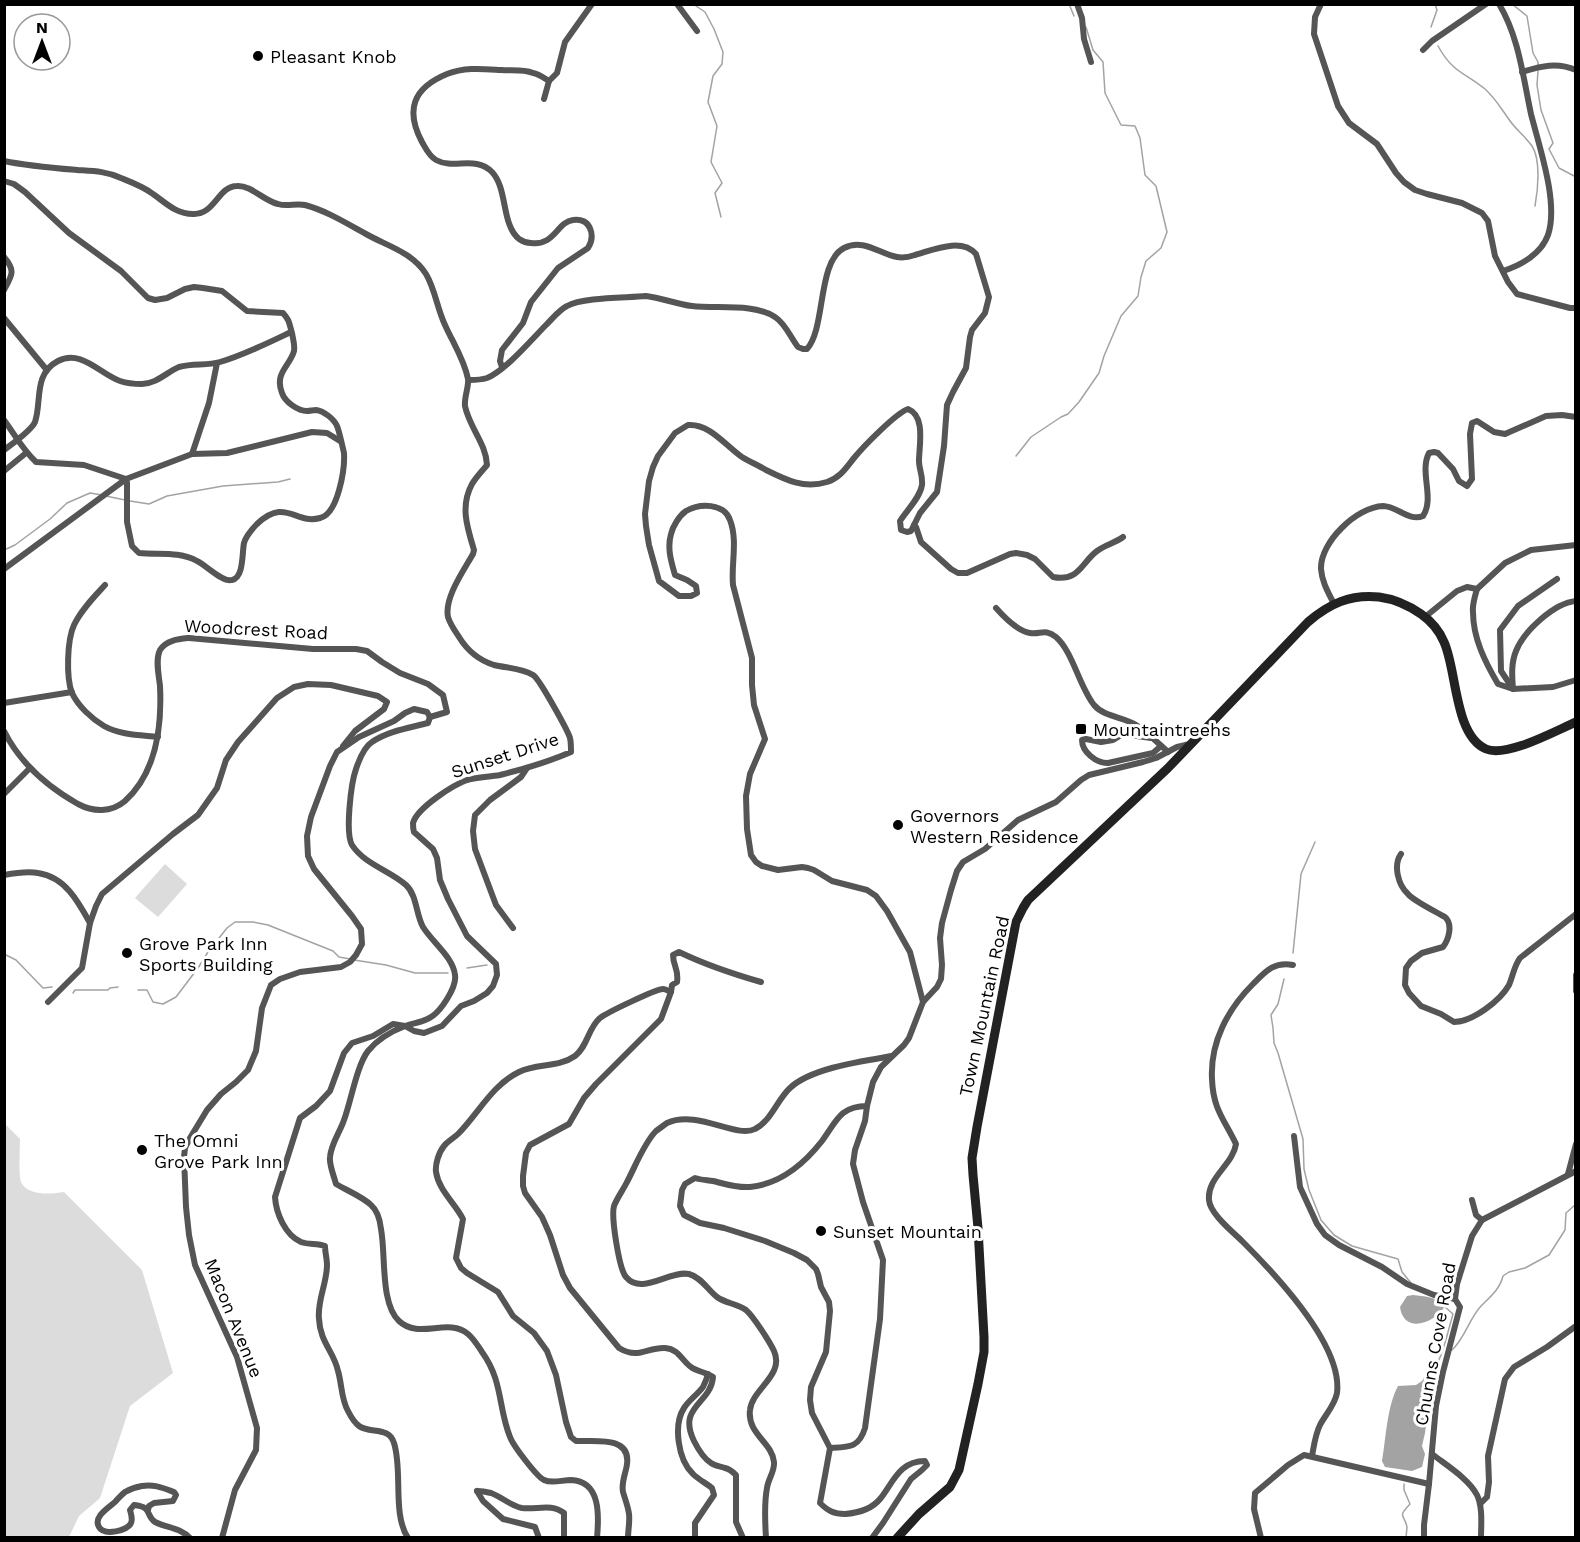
<svg xmlns="http://www.w3.org/2000/svg" width="1580" height="1542" viewBox="0 0 1580 1542" font-family="'Work Sans',sans-serif">
  <style>
    .green { fill: #dcdcdc }
    .water { fill: #a3a3a3 }
    .lines { fill: none; stroke-linecap: round; stroke-linejoin: round }
    .stream { stroke: #a3a3a3; stroke-width: 1.5 }
    .street { stroke: #555; stroke-width: 6 }
    .secondary { stroke: #222; stroke-width: 9 }
    .poi-dot { fill: #000; stroke: #fff; stroke-width: 2 }
    .labels { text-anchor: middle; dominant-baseline: central; stroke-width: 6; stroke-linejoin: round; paint-order: stroke }
    .poi-label { font-size: 18px; fill: #000; stroke: #fff; text-anchor: start }
    .street-label { font-size: 18px; fill: #000; stroke: #fff }
  </style>
  <rect width="100%" height="100%" fill="#fff"/>
  <g class="green">
    <polygon points="165,864 187,884 158,917 135,898"/>
    <path d="M4 1123 20 1139C20 1148 18 1179 22 1184 30 1196 52 1194 64 1192L142 1270 173 1373 130 1406 100 1498 79 1516 69 1537H5Z"/>
  </g>
  <g class="water">
    <path d="M1413 1295C1424 1296 1437 1297 1445 1306 1435 1323 1404 1335 1400 1307L1407 1296Z"/>
    <path d="M1422 1381 1428 1382 1431 1386 1425 1433 1422 1446 1425 1454 1422 1467 1412 1471 1385 1467 1382 1461C1386 1438 1387 1406 1398 1386L1416 1385Z"/>
  </g>
  <g class="lines">
    <g class="stream">
      <polyline points="693,4 705,12 714,29 723,52 722,64 713,76 708,102 717,126 711,162 722,183 715,193 721,217"/>
      <polyline points="1069,4 1074,16"/>
      <polyline points="1512,4 1527,16 1533,53 1538,62 1538,66"/>
      <polyline points="1431,27 1437,10 1435,4"/>
      <path d="M1438 46C1453 73 1464 72 1485 89 1495 98 1500 107 1508 118 1514 128 1525 136 1532 146 1541 160 1538 190 1535 206"/>
      <polyline points="1538,71 1537,85 1541,110 1553,143 1549,149 1559,168 1576,177"/>
      <polyline points="1016,456 1031,437 1061,417 1068,414 1079,402 1099,373 1104,356 1121,316 1138,296 1141,277 1146,261 1161,248 1167,232 1156,186 1145,175 1140,138 1135,126 1121,125 1105,93 1103,62 1093,50 1086,27"/>
      <polyline points="106,496 125,500"/>
      <polyline points="130,501 149,504 167,496 223,486 278,482 290,479"/>
      <polyline points="4,550 15,545 50,519 67,503 90,493 102,495"/>
      <polyline points="1293,953 1301,874 1315,842"/>
      <polyline points="4,954 16,960 43,988 52,987"/>
      <polyline points="354,960 386,965 415,973 448,973"/>
      <polyline points="467,968 487,965"/>
      <polyline points="1284,979 1278,1004 1271,1015 1273,1028 1274,1043 1278,1053 1303,1139 1304,1169 1309,1190 1321,1220 1334,1235 1352,1246 1398,1259 1402,1272 1411,1283"/>
      <polyline points="138,990 147,990 153,1002 163,1004 176,997 198,968 208,952 227,928 235,922 253,922 268,925 333,951 339,957 350,959"/>
      <polyline points="73,993 75,990 108,990 110,988 118,987"/>
      <path d="M1452 1350C1465 1338 1469 1319 1481 1306 1490 1297 1500 1289 1503 1276L1509 1272 1525 1268 1549 1255 1565 1230 1566 1213 1576 1204"/>
      <path d="M1423 1381C1426 1371 1434 1370 1438 1362 1445 1347 1448 1331 1453 1314L1444 1306"/>
      <path d="M1404 1484V1490L1410 1504C1397 1518 1404 1513 1407 1527 1407 1528 1406 1537 1406 1538"/>
    </g>
    <g class="street">
      <polyline points="677,4 697,31"/>
      <polyline points="1077,4 1082,18 1084,39 1091,62"/>
      <polyline points="1321,4 1315,17 1314,34 1338,106 1349,123 1377,144 1396,173 1404,182 1415,190 1427,194 1462,203 1482,213 1488,221 1495,256 1508,282 1517,294 1570,308 1576,308"/>
      <path d="M1499 4C1519 37 1523 77 1531 114 1539 146 1559 203 1548 235 1541 254 1521 265 1503 271"/>
      <polyline points="1423,50 1432,41 1486,4"/>
      <path d="M1522 72C1541 66 1557 62 1576 70"/>
      <polyline points="549,81 557,73 565,42 592,4"/>
      <path d="M4 161C28 166 53 168 77 170 92 171 106 171 121 178 131 182 144 187 153 194 166 203 176 214 193 214 215 215 218 186 237 186 251 185 264 201 278 204 287 207 296 203 305 205 327 211 346 223 366 234 387 246 412 252 426 274 435 289 437 308 445 325 453 343 464 359 468 379 469 387 464 397 465 406 469 427 486 443 487 465 482 471 476 477 472 484 460 506 467 527 474 550L473 554C464 570 444 598 448 617 450 624 455 631 459 637 467 650 478 660 494 665 506 668 522 668 533 675 539 678 568 731 570 738 571 742 571 748 571 752 548 762 524 769 500 775 489 777 478 777 467 780 453 785 417 808 413 823 413 825 413 829 414 832L433 849 437 858 440 880 448 899 467 936 496 964 497 975 493 986 487 993 474 1001 461 1006 442 1026 424 1033 414 1031 405 1026 393 1024 373 1036 352 1043 344 1053 330 1091 316 1106 300 1118 275 1197C276 1213 285 1235 301 1242 309 1245 317 1243 325 1246 325 1252 327 1259 327 1265 327 1283 317 1301 319 1319 320 1342 334 1352 338 1371 342 1384 341 1399 348 1411 350 1415 355 1423 359 1426 370 1434 389 1426 394 1443 403 1471 392 1514 408 1538"/>
      <path d="M4 181 14 184 25 192 69 233 121 271 148 298 155 300 167 298 185 289 194 287 203 288 222 291 247 311 283 313C290 321 289 323 292 333 293 339 295 345 294 351 290 366 274 373 282 393 285 402 298 411 307 411 310 411 313 410 316 410 324 411 334 419 337 426 339 430 343 449 344 453 345 469 338 514 320 518 295 525 286 497 257 524 251 530 246 536 244 543 242 552 244 578 232 580 223 583 206 565 197 561 179 551 159 555 139 553L132 546 127 522V483L126 479 4 569"/>
      <path d="M4 257C16 271 12 275 4 290"/>
      <polyline points="4,318 46,369"/>
      <path d="M502 367 500 361 502 350 523 323 531 302 558 268 588 248C596 235 590 217 573 220 557 222 555 246 531 243 527 243 522 241 519 239 501 224 508 189 492 172 475 155 454 170 436 160 429 156 426 149 422 142 405 110 413 88 447 74 465 67 483 69 501 70 511 71 523 69 533 73 539 74 544 78 549 81L544 99"/>
      <path d="M469 380C475 380 481 380 487 378 505 371 532 339 546 325 553 318 559 310 567 306 583 297 626 298 646 296 662 298 676 304 692 306 717 309 754 303 775 317 785 323 791 338 798 347L803 349H807C826 328 817 262 844 248 863 238 880 254 897 257 903 258 909 257 915 255 933 250 961 237 976 254L989 297 985 313 972 330 970 337 966 368 953 392 947 405 944 446 937 492 920 513 911 531 907 532 901 530 900 521C907 510 920 498 922 485 923 476 919 469 919 461 919 446 926 416 908 409 896 413 863 447 854 458 846 468 840 478 827 482 804 489 786 480 766 470 758 465 750 462 742 457 726 446 709 423 688 425L675 433 658 456 653 467 649 481 645 514 646 526 649 545 659 581 679 596H691L697 593 696 586 687 580 675 575C671 561 667 548 671 534 673 526 679 516 686 511 700 503 724 503 730 520 738 541 731 563 733 585L752 658V685L754 705 765 739 750 774 746 796 747 829 751 855 756 862 762 866 778 870 802 867 808 868 814 870 832 881 867 890 876 896 887 911 910 952 923 1002"/>
      <path d="M4 420C15 435 23 450 36 462L84 465 126 479 192 454 227 453 312 432 327 433 340 441"/>
      <path d="M4 450C12 444 31 431 35 422 42 402 33 374 58 361 81 349 100 374 120 381 126 383 136 384 142 384 156 384 167 372 179 367 193 363 207 366 220 362 244 355 268 343 291 332"/>
      <polyline points="192,454 209,403 217,363"/>
      <polyline points="4,471 26,453"/>
      <path d="M914 525 916 527 921 542 951 569 958 573H967L1010 554 1016 553 1027 555 1035 559 1053 577C1079 582 1081 563 1097 551 1105 545 1115 543 1123 537"/>
      <polyline points="1557,579 1518,606 1500,630 1501,671 1513,689 1553,687 1576,680"/>
      <path d="M105 585C94 597 81 610 74 625 67 640 66 678 72 693 78 706 92 719 104 726 120 735 140 735 158 737"/>
      <path d="M1477 589C1475 596 1472 605 1473 612 1473 638 1485 662 1498 684L1513 689C1512 676 1511 663 1516 651 1524 631 1554 603 1576 601"/>
      <polyline points="1477,589 1505,563 1531,550 1576,545"/>
      <path d="M1334 604C1328 592 1322 582 1321 569 1320 542 1357 507 1383 506 1397 506 1409 522 1423 516 1435 498 1419 472 1429 453L1434 452 1438 453 1453 469 1459 481 1467 486 1472 479 1470 434 1472 423 1477 421 1494 432 1505 434 1546 416 1562 415 1576 417"/>
      <path d="M996 608C1004 617 1018 631 1030 633 1040 635 1045 628 1056 637 1073 652 1079 686 1094 705 1104 717 1124 717 1136 725 1147 732 1158 743 1168 752"/>
      <polyline points="1425,617 1457,591 1467,587 1477,589"/>
      <polyline points="4,703 72,692"/>
      <path d="M430 717 428 723C409 728 388 731 372 742 364 747 359 760 356 769 351 783 345 833 352 845 364 864 391 871 406 885 417 895 416 915 423 927 433 943 453 957 455 975 457 987 441 1011 431 1017 424 1022 413 1023 405 1026 392 1031 377 1040 368 1051 357 1065 351 1101 344 1120 340 1132 331 1144 330 1157 329 1165 334 1176 336 1184 346 1190 363 1197 371 1205 378 1211 380 1220 381 1229 386 1255 380 1303 399 1321 419 1340 448 1317 468 1334 474 1339 478 1346 482 1352 503 1381 498 1407 510 1437 513 1445 536 1476 544 1480 552 1484 562 1480 571 1480 601 1481 599 1516 597 1538"/>
      <path d="M4 731C20 763 48 787 78 804 93 812 111 813 125 801 157 772 162 727 160 686 159 676 155 660 160 650 166 640 179 639 189 638L313 649H356L367 651 382 662 400 673 428 684 443 695 447 712 430 717"/>
      <path d="M1151 738 1123 734 1113 740 1101 742 1086 739 1082 740C1082 752 1096 763 1108 763L1153 753 1161 746"/>
      <polyline points="4,794 30,768"/>
      <path d="M1401 854C1393 865 1398 885 1408 894 1415 902 1435 911 1445 917 1453 924 1449 939 1443 947L1422 953 1411 961 1406 968 1405 985 1409 993 1421 1006 1441 1014 1454 1022C1472 1022 1500 1001 1509 985 1513 976 1514 966 1520 958L1576 914"/>
      <path d="M4 875C15 873 27 871 38 873 65 877 78 901 90 923"/>
      <polyline points="513,928 496,905 475,849 473,831 475,815 490,800 521,777 527,768"/>
      <path d="M1293 965C1274 961 1265 972 1253 984 1228 1009 1210 1042 1212 1079 1213 1109 1224 1119 1236 1144 1233 1165 1207 1177 1209 1200 1210 1214 1233 1232 1243 1242 1275 1274 1343 1345 1337 1393 1335 1405 1325 1415 1320 1425 1315 1435 1314 1446 1312 1456"/>
      <polyline points="1576,975 1576,991"/>
      <polyline points="48,1002 82,968 90,923 96,906 102,894 173,834 198,815 217,788 226,760 238,742 277,698 294,687 308,684 331,685 378,696 387,702 384,709 355,731 343,746"/>
      <polyline points="1294,1136 1300,1187 1317,1224 1325,1235 1339,1245 1382,1267 1407,1284 1434,1295 1455,1299"/>
      <polyline points="1568,1174 1576,1144"/>
      <polyline points="1472,1200 1476,1215 1482,1220"/>
      <path d="M830 1448C849 1447 859 1448 865 1428L880 1319 883 1260 863 1202 853 1164 855 1150 865 1121 867 1106"/>
      <path d="M1432 1454C1446 1465 1469 1479 1477 1495 1483 1507 1481 1525 1481 1538"/>
      <path d="M477 1491C482 1491 487 1492 491 1493 502 1497 511 1506 522 1508 537 1510 551 1503 564 1513V1538"/>
      <polyline points="477,1491 483,1501 503,1519 535,1527 539,1538"/>
      <polyline points="1480,1504 1487,1497 1489,1482 1488,1456 1505,1379 1514,1367 1547,1347 1576,1326"/>
      <path d="M148 1510 149 1506 154 1503 173 1501 176 1495 174 1492C163 1488 154 1484 142 1486 136 1487 130 1489 125 1492 121 1495 118 1499 115 1502 108 1508 93 1517 99 1527 104 1536 128 1531 131 1523 133 1519 131 1514 130 1510L134 1505C153 1507 145 1515 155 1522 167 1528 181 1528 190 1538"/>
      <polyline points="222,1538 235,1490 256,1450 257,1428 237,1357 195,1265 189,1235 186,1207 184,1157 185,1148 190,1138 207,1110 221,1094 236,1082 248,1070 256,1051 262,1008 271,985 280,979 300,972 341,967 350,962 356,955 362,944 361,929 352,916 314,869 308,856 307,836 311,817 330,766 337,752 359,737 394,721 405,713 414,709 427,712 430,717"/>
      <path d="M628 1538C628 1530 630 1522 629 1514 628 1506 625 1499 623 1492 621 1482 626 1473 627 1464 631 1435 593 1442 576 1441L571 1437 566 1422 556 1375 547 1351 534 1333 513 1316 498 1292 467 1273 461 1268 456 1258 463 1219C455 1203 439 1191 436 1172 435 1164 439 1152 444 1146 448 1141 454 1138 458 1134 478 1114 492 1085 519 1072 537 1063 558 1068 575 1056 588 1046 588 1028 600 1018 606 1013 656 989 663 989 666 989 668 991 671 992"/>
      <path d="M695 1538V1523L714 1495 712 1488C706 1483 699 1480 693 1474 678 1460 673 1425 684 1408 689 1400 697 1395 703 1387 705 1383 707 1378 708 1374"/>
      <path d="M743 1538 736 1522V1475C733 1472 729 1469 725 1468 720 1466 715 1466 711 1463 703 1458 698 1449 694 1441 677 1406 711 1404 713 1377 706 1372 698 1372 691 1367 682 1361 679 1349 665 1348 647 1347 639 1360 619 1348L570 1288 563 1275 550 1235 542 1217 525 1193 523 1186V1176L526 1153 530 1145 569 1124 584 1098 596 1084 661 1019 671 992 672 985 677 982C679 969 673 966 673 955L679 952C706 965 733 974 761 982"/>
      <path d="M766 1538C765 1522 764 1503 767 1488 768 1479 775 1471 774 1462 772 1442 747 1434 750 1410 752 1389 785 1375 774 1351 770 1342 753 1316 746 1310 738 1304 725 1303 717 1297 708 1290 701 1277 689 1274 669 1270 642 1296 626 1277 619 1269 611 1217 614 1206 617 1198 623 1190 627 1182 635 1167 644 1143 656 1131 659 1129 664 1125 667 1123 697 1109 737 1139 755 1129 771 1121 777 1100 790 1088 811 1068 863 1061 892 1056"/>
      <path d="M872 1538 883 1523 911 1479 922 1470 927 1465 925 1461C899 1461 893 1483 880 1499 871 1510 858 1513 845 1514 834 1514 828 1511 820 1503L830 1448 812 1413 810 1400 811 1387 826 1352 830 1311 829 1302 821 1287 818 1274 816 1269 807 1260 794 1253 765 1241 724 1228 700 1223 684 1215 680 1206 682 1190 685 1184 695 1178C701 1180 707 1180 713 1181 725 1184 737 1188 750 1187 780 1184 804 1164 822 1141 836 1122 840 1106 867 1106L873 1082 881 1067 904 1045 909 1038 923 1002 937 987 941 979 942 965 940 938 942 923 951 890 957 871 963 862 985 849 1018 820 1056 802 1081 780 1089 775 1143 762 1156 758 1177 747 1190 744"/>
      <polyline points="1261,1538 1254,1509 1255,1493 1288,1465 1304,1455 1429,1484"/>
      <polyline points="1424,1538 1424,1525 1429,1484 1436,1406 1443,1372 1460,1307 1455,1299 1457,1284 1472,1236 1482,1220 1576,1171"/>
    </g>
    <path class="secondary" d="M897 1538 919 1514 950 1487 959 1470 978 1384 984 1352V1337L978 1228 973 1175 972 1158 977 1127 1016 922 1023 908 1028 900 1168 768 1308 622C1329 604 1350 594 1379 597 1394 599 1408 605 1421 614 1431 621 1439 630 1444 642 1457 670 1454 735 1486 749 1506 758 1555 731 1576 722"/>
  </g>
  <g class="poi-dot">
    <circle cx="258" cy="56" r="6"/>
    <rect x="1075" y="723" width="12" height="12" rx="3"/>
    <circle cx="898" cy="825" r="6"/>
    <circle cx="127" cy="953" r="6"/>
    <circle cx="142" cy="1150" r="6"/>
    <circle cx="821" cy="1231" r="6"/>
  </g>
  <g class="labels">
    <g class="poi-label">
      <text x="270" y="56">Pleasant Knob</text>
      <text x="1093" y="729">Mountaintreehs</text>
      <text x="910" y="815">Governors<tspan x="910" dy="21">Western Residence</tspan></text>
      <text x="139" y="943">Grove Park Inn<tspan x="139" dy="21">Sports Building</tspan></text>
      <text x="154" y="1140">The Omni<tspan x="154" dy="21">Grove Park Inn</tspan></text>
      <text x="833" y="1231">Sunset Mountain</text>
    </g>
    <g class="street-label">
      <text transform="translate(256 629) rotate(3)">Woodcrest Road</text>
      <text transform="translate(505 755) rotate(-18)">Sunset Drive</text>
      <text transform="translate(984 1006) rotate(-78)">Town Mountain Road</text>
      <text transform="translate(234 1318) rotate(68)">Macon Avenue</text>
      <text transform="translate(1435 1344) rotate(-80)">Chunns Cove Road</text>
    </g>
  </g>
  <rect width="1580" height="1542" fill="none" stroke="#000000" stroke-width="12"/>
  <g transform="translate(42 42)"><circle r="28" fill="#ffffff" stroke="#999999" stroke-width="1.5"/>
  <path d="M0-4.5L10 22L0 15L-10 22Z" fill="#000000"/>
  <text y="-9" font-size="16" font-weight="bold" text-anchor="middle" fill="#000000">N</text>
  </g>
</svg>
